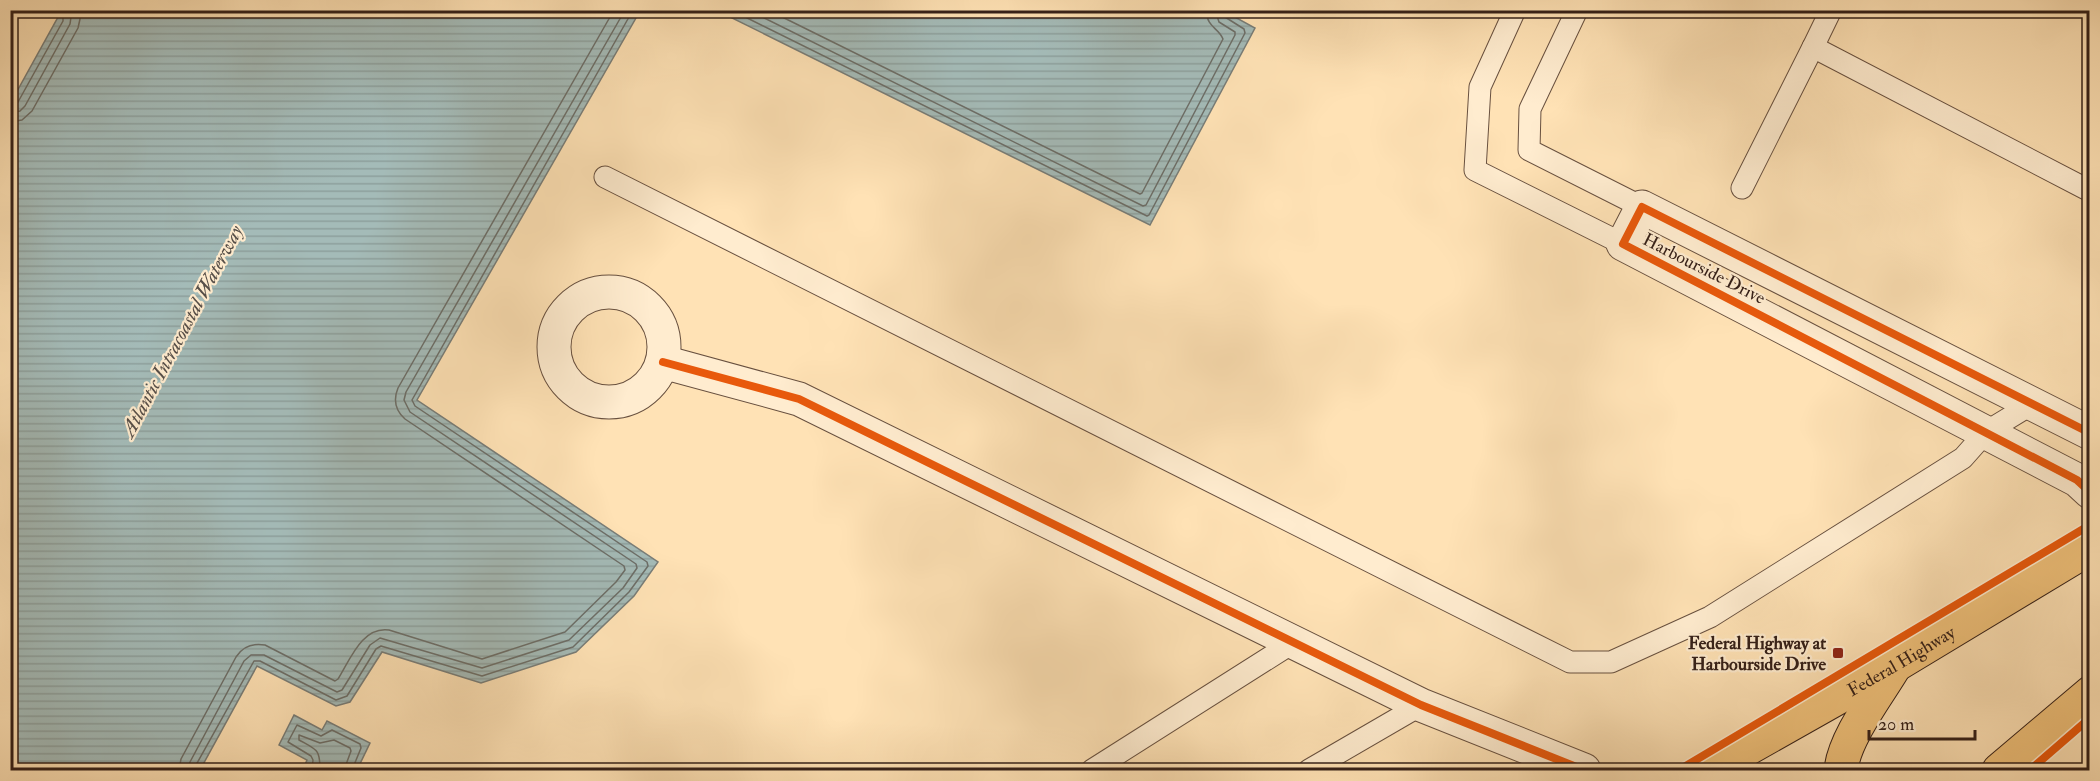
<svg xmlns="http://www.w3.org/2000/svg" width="2100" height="781" viewBox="0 0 2100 781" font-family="'IM FELL Double Pica',serif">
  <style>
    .water { fill: url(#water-rules); stroke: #787d78; stroke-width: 1.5 }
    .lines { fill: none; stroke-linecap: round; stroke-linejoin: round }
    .shore { stroke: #6c6e68; stroke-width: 1.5 }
    .lane-casing { stroke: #68503f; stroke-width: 23 }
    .street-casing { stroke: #68503f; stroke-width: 35 }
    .primary-casing { stroke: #352018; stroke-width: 35 }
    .lane { stroke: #ffeccf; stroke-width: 21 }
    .street { stroke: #ffeccf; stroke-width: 33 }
    .primary { stroke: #f0c17a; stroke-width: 33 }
    .cycleway-casing { stroke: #ffeccf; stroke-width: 11 }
    .cycleway { stroke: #e8590c; stroke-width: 8 }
    .poi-dot { fill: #8f2418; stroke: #ffeccf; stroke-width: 2 }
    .labels { text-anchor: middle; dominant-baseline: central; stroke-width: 4.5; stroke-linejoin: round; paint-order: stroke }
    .street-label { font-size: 18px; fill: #352018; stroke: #ffeccf }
    .poi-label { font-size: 18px; font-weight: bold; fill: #352018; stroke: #ffeccf; text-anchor: end }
    .water-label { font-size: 20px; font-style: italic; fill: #564e48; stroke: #ffeccf }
  </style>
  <defs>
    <pattern id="water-rules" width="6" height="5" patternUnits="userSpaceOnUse" patternTransform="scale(1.5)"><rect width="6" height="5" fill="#a4bbb8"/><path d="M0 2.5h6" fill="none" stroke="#8ea09d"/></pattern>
  </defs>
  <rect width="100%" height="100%" fill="#ffe2b5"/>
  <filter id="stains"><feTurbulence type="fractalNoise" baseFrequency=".00333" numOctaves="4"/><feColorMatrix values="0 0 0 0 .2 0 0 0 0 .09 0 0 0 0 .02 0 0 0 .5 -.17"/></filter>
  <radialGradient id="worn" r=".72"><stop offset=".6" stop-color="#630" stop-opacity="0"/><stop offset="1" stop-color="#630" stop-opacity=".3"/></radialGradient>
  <g class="water">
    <polygon points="1027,10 1032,13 1034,10 1224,11 1255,28 1150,225 718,11"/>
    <polygon points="45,11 640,11 417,400 658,562 634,596 576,652 481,683 382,652 350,702 336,706 257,666 200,770 11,770 10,104 58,17"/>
    <polygon points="294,715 322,730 327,721 370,743 357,770 311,770 304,767 307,760 279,745"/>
  </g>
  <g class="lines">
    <g class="shore">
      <polyline points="731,10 1147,216 1149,215 1245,33 1244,29 1225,17 1223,10"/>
      <polyline points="748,10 1143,206 1146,205 1235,35 1235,32 1219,22 1215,10"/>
      <path d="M768 10 1140 194 1142 193 1223 39C1218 27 1207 28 1206 10"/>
      <polyline points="10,106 18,102 63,21 63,15 58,10"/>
      <polyline points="10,113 20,111 25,106 70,24 71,17 69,10"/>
      <polyline points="10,122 22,120 32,111 78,28 80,19 79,10"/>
      <path d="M179 770 181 759 236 657C243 646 253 643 265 645L335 681 338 679C350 660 362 626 389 630L482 659 565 632 616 582 625 570 624 566 405 419C395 410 393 400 398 388L614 10"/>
      <polyline points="188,770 190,762 244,661 251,655 264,655 337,692 342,690 370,645 380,638 482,668 569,640 623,588 637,568 636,564 410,412 404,400 406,392 625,10"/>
      <polyline points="196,770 196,765 254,661 260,661 336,700 347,696 376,649 381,646 482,676 573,647 629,592 648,566 647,562 415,406 412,400 633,10"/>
      <polyline points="312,770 313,760 311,756 288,742 297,725 321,736 332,730 360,744 361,748 352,770"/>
      <path d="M320 770C320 749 317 750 299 740V735L320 743 334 740 350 748 351 751 344 770"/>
    </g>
    <defs>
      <g id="lane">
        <polyline points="1515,10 1480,87 1475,170 1623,244"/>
        <polyline points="1577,10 1530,109 1529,150 1642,207"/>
        <polyline points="1831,10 1813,47 2090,191"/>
        <polyline points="605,177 1570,662 1611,662 1710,617 1963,458 1986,432 2032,404"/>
        <polyline points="1742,188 1813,47"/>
        <polyline points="1092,770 1294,642"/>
        <polyline points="1309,770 1421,705"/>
      </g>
      <g id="street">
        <circle cx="609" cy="347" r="55"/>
        <polyline points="663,362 799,399 1421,705 1584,770"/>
        <polyline points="2090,433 1642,207 1623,244 2077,480 2090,492"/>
      </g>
      <g id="primary">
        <path id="s1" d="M1710 770 1896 665 2090 548"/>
        <path d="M1841 770C1844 738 1878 695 1895 666"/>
        <polyline points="1999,770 2090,693"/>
      </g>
    </defs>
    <use href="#lane" class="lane-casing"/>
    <use href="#street" class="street-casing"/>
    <use href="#primary" class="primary-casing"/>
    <use href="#lane" class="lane"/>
    <use href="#street" class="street"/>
    <use href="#primary" class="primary"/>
    <defs>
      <g id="cycleway">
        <polyline points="663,362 799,399 1421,705 1584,770"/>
        <polyline points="2090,433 1642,207 1623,244 2077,480 2090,492"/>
        <polyline points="1679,770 2090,525"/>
        <polyline points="2030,770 2090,718"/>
      </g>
    </defs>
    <use href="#cycleway" class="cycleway-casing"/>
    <use href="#cycleway" class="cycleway"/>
  </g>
  <rect class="poi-dot" x="1832" y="647" width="12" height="12" rx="3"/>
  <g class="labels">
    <g class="street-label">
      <text transform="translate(1704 269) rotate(27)">Harbourside Drive</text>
      <text stroke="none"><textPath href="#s1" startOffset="220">Federal Highway</textPath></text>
    </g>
    <g class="poi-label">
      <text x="1826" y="643">Federal Highway at<tspan x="1826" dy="21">Harbourside Drive</tspan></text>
    </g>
    <g class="water-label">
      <text transform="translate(182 331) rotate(-62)">Atlantic Intracoastal Waterway</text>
    </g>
  </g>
  <rect width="2100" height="781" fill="none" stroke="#ffe2b5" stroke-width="36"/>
  <rect x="12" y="12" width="2076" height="757" fill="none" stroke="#352018" stroke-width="3"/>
  <rect x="18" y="18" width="2064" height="745" fill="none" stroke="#352018" stroke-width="1.5"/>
  <path d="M1869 730v9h106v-9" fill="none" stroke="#352018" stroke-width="3"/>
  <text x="1878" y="730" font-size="18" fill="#352018" stroke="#ffeccf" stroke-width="4.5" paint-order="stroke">20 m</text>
  <rect width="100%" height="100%" filter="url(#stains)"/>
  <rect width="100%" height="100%" fill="url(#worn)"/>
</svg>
